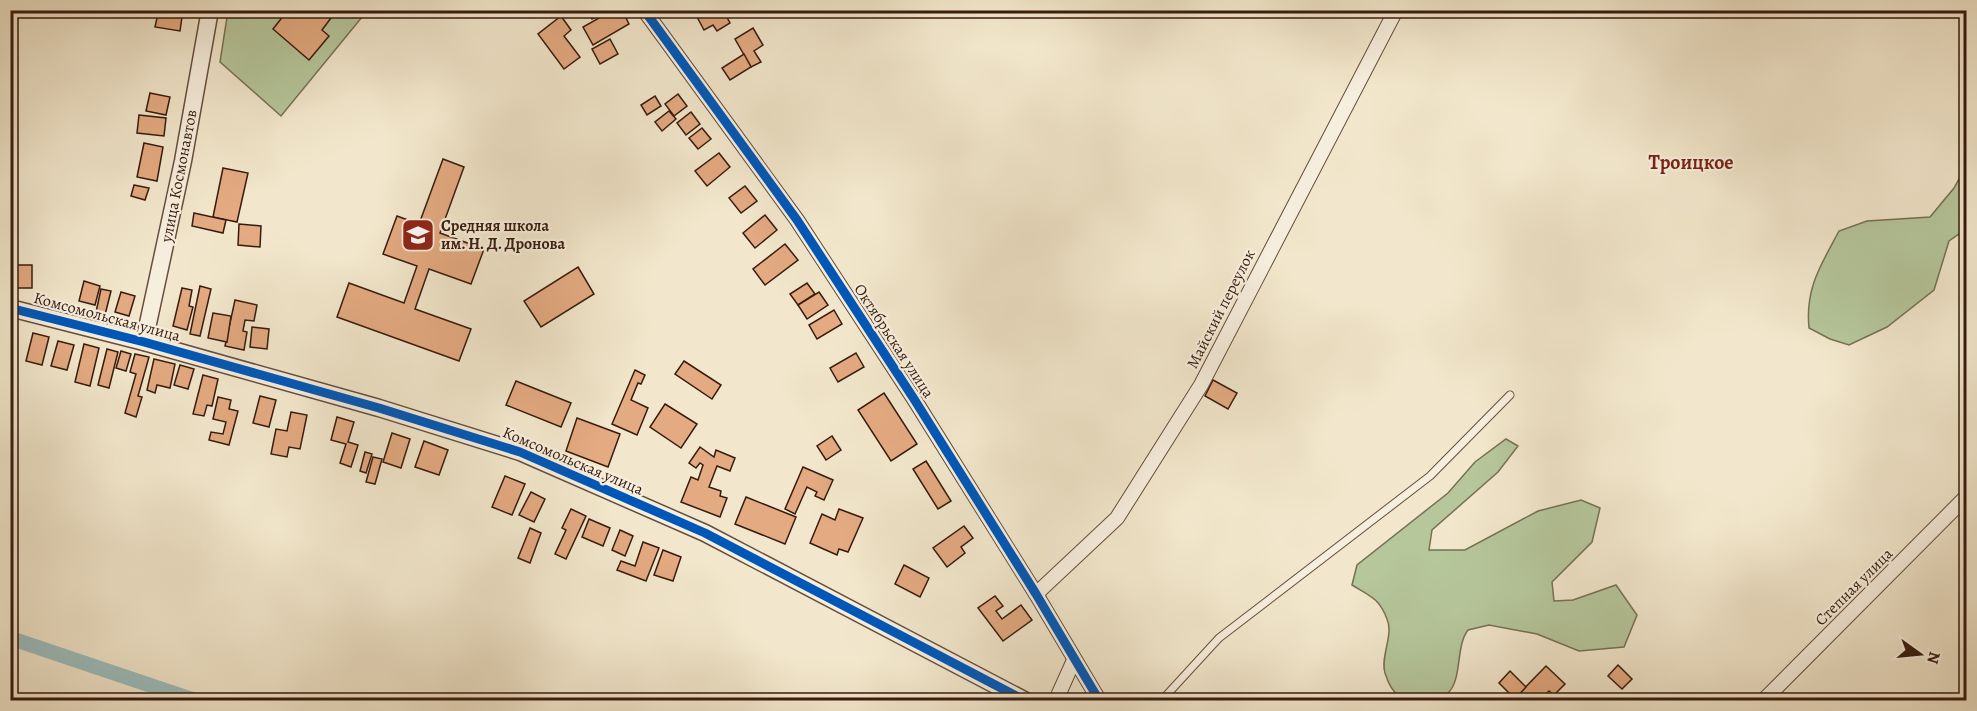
<svg xmlns="http://www.w3.org/2000/svg" width="1977" height="711" viewBox="0 0 1977 711" font-family="Alegreya,serif">
  <style>
    .green { fill: #b6c79c; stroke: #767155; stroke-width: 1.5 }
    .lines { fill: none; stroke-linecap: round; stroke-linejoin: round }
    .canal { stroke: #9dbebf; stroke-width: 15 }
    .building { fill: #e4aa81; stroke: #371b0e; stroke-width: 1.5 }
    .service-casing { stroke: #664e3e; stroke-width: 9 }
    .minor-casing { stroke: #664e3e; stroke-width: 16 }
    .tertiary-casing { stroke: #664e3e; stroke-width: 19 }
    .service { stroke: #f7efde; stroke-width: 7 }
    .minor { stroke: #f7efde; stroke-width: 14 }
    .tertiary { stroke: #f7efde; stroke-width: 16 }
    .cycleway-casing { stroke: #f7efde; stroke-width: 13 }
    .cycleway { stroke: #0057b8; stroke-width: 9 }
    .labels { text-anchor: middle; dominant-baseline: central; stroke-width: 4.5; stroke-linejoin: round; paint-order: stroke }
    .street-label { font-size: 16px; fill: #371b0e; stroke: #f7efde }
    .poi-label { font-size: 16px; font-weight: bold; fill: #371b0e; stroke: #f7efde; text-anchor: start }
    .quarter-label { font-size: 20px; font-weight: bold; fill: #7a1f14; stroke: #f7efde }
  </style>
  <rect width="100%" height="100%" fill="#f2e7cc"/>
  <filter id="stains"><feTurbulence type="fractalNoise" baseFrequency=".00333" numOctaves="4"/><feColorMatrix values="0 0 0 0 .2 0 0 0 0 .09 0 0 0 0 .02 0 0 0 .5 -.17"/></filter>
  <radialGradient id="worn" r=".72"><stop offset=".6" stop-color="#630" stop-opacity="0"/><stop offset="1" stop-color="#630" stop-opacity=".3"/></radialGradient>
  <g class="green">
    <polygon points="228,11 367,11 281,116 220,62"/>
    <path d="M1966 166V229L1949 241 1934 290 1887 327 1849 345 1830 339 1809 328C1805 288 1821 265 1839 231L1867 221 1930 217 1954 188Z"/>
    <path d="M1506 439 1518 446 1498 472 1432 530 1429 550H1465L1538 511 1581 500 1600 508 1592 542 1552 582 1554 601 1573 600 1616 585 1637 615 1624 647 1579 651 1537 634 1489 625 1468 630C1455 647 1463 680 1447 694 1441 700 1433 700 1425 700 1401 700 1393 698 1385 673 1380 657 1394 635 1387 619 1379 598 1370 596 1352 585L1357 565 1448 493 1475 462Z"/>
  </g>
  <g class="lines">
    <polyline class="canal" points="10,638 194,700"/>
  </g>
  <g class="building">
    <polygon points="288,10 337,10 322,30 329,36 309,60 273,29"/>
    <polygon points="588,10 607,10 607,11 592,19"/>
    <polygon points="613,10 622,10 629,24 593,45 583,27"/>
    <polygon points="708,10 723,10 730,23 717,31 713,25 704,30 697,17"/>
    <polygon points="158,13 182,17 180,31 155,27"/>
    <polygon points="561,16 571,30 564,36 580,57 564,69 538,34"/>
    <polygon points="753,28 763,45 754,51 761,62 751,67 735,39"/>
    <polygon points="610,39 618,54 600,64 592,49"/>
    <polygon points="744,54 751,67 730,80 722,68"/>
    <polygon points="150,93 170,97 166,115 146,111"/>
    <polygon points="678,94 687,106 674,116 665,104"/>
    <polygon points="655,96 661,106 647,115 641,105"/>
    <polygon points="669,111 676,119 662,131 655,122"/>
    <polygon points="691,112 700,124 686,135 677,123"/>
    <polygon points="139,115 166,118 164,136 137,133"/>
    <polygon points="702,128 711,139 698,149 689,138"/>
    <polygon points="144,143 163,147 157,181 137,177"/>
    <polygon points="719,153 730,167 707,186 695,171"/>
    <polygon points="443,159 464,167 440,233 484,249 471,284 429,269 415,309 471,329 459,361 337,317 349,283 404,303 417,266 383,254 397,216 419,224"/>
    <polygon points="223,168 248,173 237,222 213,217"/>
    <polygon points="134,185 149,188 145,200 131,196"/>
    <polygon points="745,186 757,201 741,213 729,198"/>
    <polygon points="194,213 226,220 223,233 192,226"/>
    <polygon points="765,215 777,230 755,248 743,233"/>
    <polygon points="239,224 261,226 260,247 238,245"/>
    <polygon points="785,244 798,260 765,285 753,269"/>
    <rect x="10" y="265" width="22" height="23"/>
    <polygon points="578,267 594,294 541,327 524,301"/>
    <polygon points="84,281 100,286 95,305 79,301"/>
    <polygon points="807,283 815,294 798,305 790,294"/>
    <polygon points="200,286 211,289 200,336 190,334"/>
    <polygon points="182,288 192,290 189,306 193,307 187,330 173,326"/>
    <polygon points="101,289 111,291 105,315 96,312"/>
    <polygon points="121,292 135,296 129,316 115,312"/>
    <polygon points="819,292 828,305 807,319 798,305"/>
    <polygon points="235,300 257,305 254,321 245,320 243,331 247,332 244,350 225,346"/>
    <polygon points="834,310 842,324 817,339 809,325"/>
    <polygon points="213,313 231,316 227,342 208,338"/>
    <polygon points="252,327 269,329 267,349 250,347"/>
    <polygon points="33,333 49,337 42,365 26,361"/>
    <polygon points="58,341 74,345 67,370 51,366"/>
    <polygon points="84,344 99,348 90,386 75,382"/>
    <polygon points="107,349 118,352 109,388 98,385"/>
    <polygon points="121,351 131,354 126,371 116,368"/>
    <polygon points="856,353 864,367 838,382 830,368"/>
    <polygon points="135,354 149,357 138,396 142,397 136,417 125,413 136,374 130,372"/>
    <polygon points="154,359 175,364 170,388 157,385 155,393 147,390"/>
    <polygon points="684,361 721,385 712,399 675,374"/>
    <polygon points="180,365 194,369 188,389 174,385"/>
    <polygon points="635,370 645,375 641,384 638,383 631,400 648,408 637,435 612,424"/>
    <polygon points="203,375 218,379 212,406 207,405 204,416 193,414"/>
    <polygon points="1213,380 1237,393 1228,409 1205,396"/>
    <polygon points="516,381 571,403 561,427 506,405"/>
    <polygon points="884,393 917,444 891,461 858,410"/>
    <polygon points="260,396 276,400 269,427 253,423"/>
    <polygon points="218,397 231,400 229,409 238,411 229,445 209,440 211,432 223,434 226,422 213,419"/>
    <polygon points="665,404 697,424 681,448 650,427"/>
    <polygon points="291,412 307,415 300,449 289,447 287,457 271,454 276,429 287,431"/>
    <polygon points="337,417 354,422 348,442 358,445 351,467 340,463 346,444 331,440"/>
    <polygon points="577,418 620,434 608,467 566,451"/>
    <polygon points="392,433 410,439 401,468 383,462"/>
    <polygon points="832,436 841,450 826,460 817,446"/>
    <polygon points="424,441 448,450 439,475 415,467"/>
    <polygon points="700,447 714,457 716,450 735,458 730,471 717,466 709,487 721,491 720,496 727,498 720,517 681,502 691,477 698,480 703,465 700,463 696,468 689,463"/>
    <polygon points="365,452 372,454 366,473 360,471"/>
    <polygon points="373,457 382,459 375,484 366,482"/>
    <polygon points="926,461 951,501 938,509 913,469"/>
    <polygon points="803,467 833,480 824,500 815,496 817,492 807,487 795,514 785,509"/>
    <polygon points="505,476 525,484 512,515 492,507"/>
    <polygon points="531,492 545,499 534,522 519,515"/>
    <polygon points="746,497 796,517 785,544 735,524"/>
    <polygon points="571,509 586,516 566,559 555,554 566,530 562,528"/>
    <polygon points="839,509 863,518 848,552 839,549 837,555 810,543 822,514 835,520"/>
    <polygon points="589,519 610,528 603,546 582,537"/>
    <polygon points="964,526 973,538 961,547 965,553 947,567 933,548"/>
    <polygon points="530,528 541,533 530,563 518,558"/>
    <polygon points="620,530 633,536 625,556 612,550"/>
    <polygon points="643,542 659,548 646,581 617,570 621,561 635,566"/>
    <polygon points="663,550 681,557 673,581 654,575"/>
    <polygon points="904,565 929,578 920,597 895,584"/>
    <polygon points="995,596 1003,606 996,611 1002,619 1021,605 1032,620 1003,641 978,608"/>
    <polygon points="1618,665 1632,679 1622,689 1608,676"/>
    <polygon points="1546,666 1565,684 1554,695 1549,691 1540,700 1513,700"/>
    <polygon points="1510,671 1526,687 1515,699 1499,683"/>
  </g>
  <g class="lines">
    <defs>
      <polyline id="service" points="1162,700 1219,638 1430,476 1510,395"/>
      <g id="minor">
        <polyline points="644,10 797,220 914,399 1036,594 1099,700"/>
        <polyline points="1036,594 1117,518 1201,385 1396,10"/>
        <polyline points="1056,700 1074,660"/>
        <polyline points="1764,700 1966,497"/>
      </g>
      <g id="tertiary">
        <polyline points="10,308 144,342 379,408 520,452 705,533 1024,700"/>
        <polyline points="144,342 183,161 210,10"/>
      </g>
    </defs>
    <use href="#service" class="service-casing"/>
    <use href="#minor" class="minor-casing"/>
    <use href="#tertiary" class="tertiary-casing"/>
    <use href="#service" class="service"/>
    <use href="#minor" class="minor"/>
    <use href="#tertiary" class="tertiary"/>
    <defs>
      <g id="cycleway">
        <polyline points="644,10 797,220 914,399 1036,594 1099,700"/>
        <polyline points="10,308 144,342 379,408 520,452 705,533 1024,700"/>
      </g>
    </defs>
    <use href="#cycleway" class="cycleway-casing"/>
    <use href="#cycleway" class="cycleway"/>
  </g>
  <defs>
    <symbol id="school-square" viewBox="-11 -11 22 22"><rect x="-9" y="-9" width="18" height="18" rx="4" fill="#8f2418" stroke="#f7efde"/><path d="M0-5L7-2L0 1L-7-2ZM-4 1L0 2.5L4 1V4Q0 6-4 4Z" fill="#fff"/></symbol>
  </defs>
  <g fill-rule="evenodd">
    <use href="#school-square" x="399" y="216" width="38" height="38"/>
  </g>
  <g class="labels">
    <g class="street-label">
      <text transform="translate(179 176) rotate(-79)">улица Космонавтов</text>
      <text transform="translate(1221 309) rotate(-63)">Майский переулок</text>
      <text transform="translate(107 317) rotate(15)">Комсомольская улица</text>
      <text transform="translate(894 341) rotate(57)">Октябрьская улица</text>
      <text transform="translate(573 461) rotate(23)">Комсомольская улица</text>
      <text transform="translate(1854 587) rotate(-45)">Степная улица</text>
    </g>
    <g class="poi-label">
      <text x="441" y="226">Средняя школа<tspan x="441" dy="18">им. Н. Д. Дронова</tspan></text>
    </g>
    <g class="quarter-label">
      <text x="1691" y="162">Троицкое</text>
    </g>
  </g>
  <rect width="1977" height="711" fill="none" stroke="#f2e7cc" stroke-width="36"/>
  <rect x="12" y="12" width="1953" height="687" fill="none" stroke="#371b0e" stroke-width="3"/>
  <rect x="18" y="18" width="1941" height="675" fill="none" stroke="#371b0e" stroke-width="1.5"/>
  <g transform="translate(1920 654) rotate(105)" stroke="#f7efde" stroke-width="4.5" paint-order="stroke">
  <path d="M0-4.5L10 22L0 15L-10 22Z" fill="#371b0e"/>
  <text y="-9" font-size="16" font-weight="bold" text-anchor="middle" fill="#371b0e">N</text>
  </g>
  <rect width="100%" height="100%" filter="url(#stains)"/>
  <rect width="100%" height="100%" fill="url(#worn)"/>
</svg>
